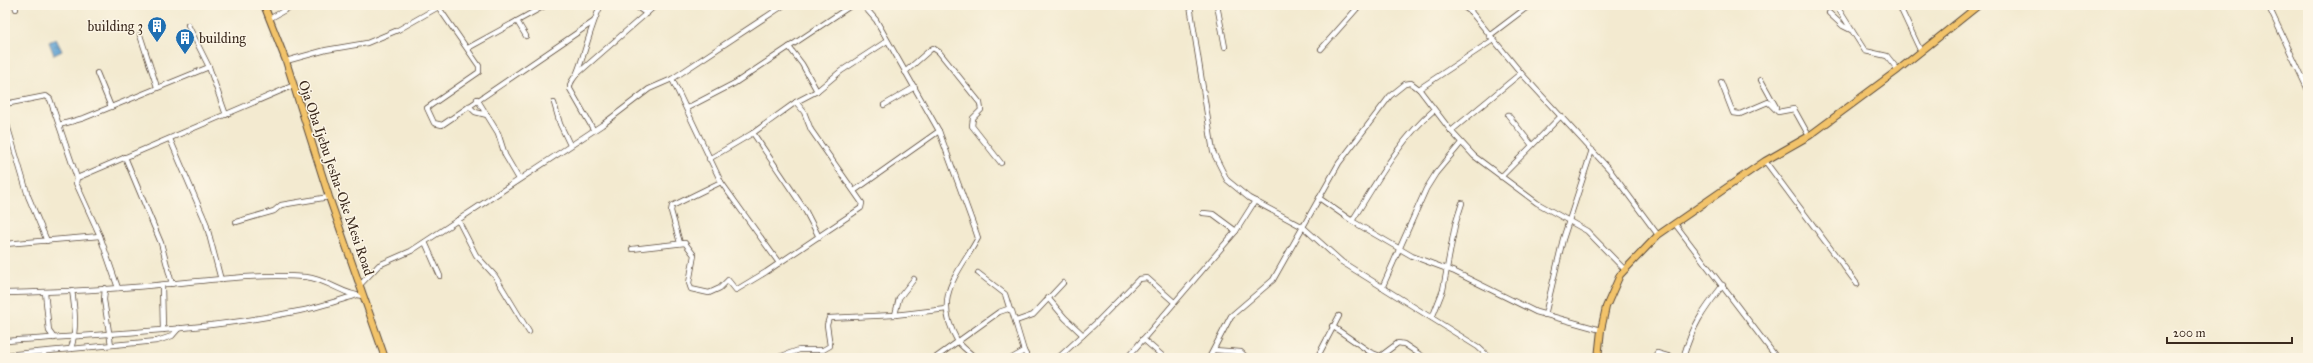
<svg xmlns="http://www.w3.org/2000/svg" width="2313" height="363" viewBox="0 0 2313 363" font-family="'IM FELL Great Primer',serif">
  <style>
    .water { fill: url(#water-ripples); stroke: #4d6678 }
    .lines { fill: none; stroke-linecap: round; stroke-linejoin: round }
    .minor-casing { stroke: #574739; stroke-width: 6 }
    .major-casing { stroke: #574739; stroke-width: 8 }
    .minor { stroke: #fff; stroke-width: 4.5 }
    .major { stroke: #f2c36a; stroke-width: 6 }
    .labels { text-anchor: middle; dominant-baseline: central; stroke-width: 3; stroke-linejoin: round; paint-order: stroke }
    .poi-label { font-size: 14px; fill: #3b2a1e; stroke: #fcf5e5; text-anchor: end }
    .street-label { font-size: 14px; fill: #3b2a1e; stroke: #fcf5e5 }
  </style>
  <defs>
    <pattern id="water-ripples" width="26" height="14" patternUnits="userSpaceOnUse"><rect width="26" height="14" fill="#5fa1d2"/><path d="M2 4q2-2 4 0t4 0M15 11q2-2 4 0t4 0" fill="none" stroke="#5083aa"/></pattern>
  </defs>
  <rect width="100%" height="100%" fill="#fcf5e5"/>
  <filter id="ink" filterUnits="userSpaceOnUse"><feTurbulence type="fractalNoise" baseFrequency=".025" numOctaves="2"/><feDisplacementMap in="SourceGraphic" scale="8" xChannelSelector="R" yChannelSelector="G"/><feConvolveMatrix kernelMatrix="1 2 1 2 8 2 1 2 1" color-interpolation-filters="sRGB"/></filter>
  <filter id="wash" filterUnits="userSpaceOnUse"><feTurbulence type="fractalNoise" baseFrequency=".012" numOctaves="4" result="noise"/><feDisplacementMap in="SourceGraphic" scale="16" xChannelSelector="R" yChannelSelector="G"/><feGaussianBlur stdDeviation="0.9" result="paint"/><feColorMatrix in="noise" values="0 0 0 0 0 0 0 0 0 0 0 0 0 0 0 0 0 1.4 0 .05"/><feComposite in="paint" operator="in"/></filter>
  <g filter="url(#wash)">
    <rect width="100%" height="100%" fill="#f3ead0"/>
    <g class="water">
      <circle cx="105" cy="25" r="4.5"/>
      <polygon points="56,39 62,51 54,55 49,42"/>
    </g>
  </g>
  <g filter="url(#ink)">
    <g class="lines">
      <defs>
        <g id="minor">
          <polyline points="15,5 16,9"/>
          <polyline points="634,5 647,14"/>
          <path d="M863 5 876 20 939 131 976 232 978 238C958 275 932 296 957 340 961 347 970 352 975 358"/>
          <polyline points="1190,5 1213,152 1227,180 1249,198 1303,227 1342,262 1478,347 1490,358"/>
          <polyline points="1217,5 1225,47"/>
          <polyline points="1461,5 1471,12"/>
          <polyline points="1472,5 1471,12 1521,73 1609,169 1658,235"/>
          <polyline points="1836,5 1865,51 1887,56 1898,70"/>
          <polyline points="1899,5 1921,52"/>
          <polyline points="2268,5 2308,90"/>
          <polyline points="439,8 479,66 479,72 427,108 434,123 442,125 593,22"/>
          <polyline points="1829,13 1843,26 1851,30"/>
          <polyline points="269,19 294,5"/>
          <polyline points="517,21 526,36"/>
          <polyline points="188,25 209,67"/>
          <polyline points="140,35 157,87"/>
          <polyline points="1489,36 1530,5"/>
          <polyline points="468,48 546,5"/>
          <polyline points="1321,49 1360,5"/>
          <polyline points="286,61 326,50 367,43 398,30 442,5"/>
          <polyline points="905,72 930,50 933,48 939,52 980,103 981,110 973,118 972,126 1001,163"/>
          <polyline points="97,73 111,107"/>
          <polyline points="576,75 656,5"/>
          <polyline points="672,79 721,182 779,263"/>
          <polyline points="1761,80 1776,107"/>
          <polyline points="1721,82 1733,113 1740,114 1768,102 1778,112 1794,109 1809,136"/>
          <polyline points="1419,89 1493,40"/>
          <polyline points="817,91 802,64 789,47 852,5"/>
          <polyline points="477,99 498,133 505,155 519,179"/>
          <polyline points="554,103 560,124 570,145"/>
          <polyline points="5,104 46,96 50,99 77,178 76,183 100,236 118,288"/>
          <polyline points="884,105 915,87"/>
          <polyline points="469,106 475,112 487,115"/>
          <polyline points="687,108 735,83 789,47"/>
          <polyline points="1508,115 1531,144"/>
          <polyline points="5,118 28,196 47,241"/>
          <polyline points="59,125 84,118 209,67 226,115"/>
          <path d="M593 129 570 89C569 81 574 80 577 73 586 51 590 27 601 5"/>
          <polyline points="1451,131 1521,73"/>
          <polyline points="753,133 805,210 819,237"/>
          <polyline points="170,139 206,223 221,280"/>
          <polyline points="125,157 161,243 172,284"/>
          <polyline points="709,159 753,133 796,102 817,91 841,71 887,41"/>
          <polyline points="1765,161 1857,284"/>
          <polyline points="1501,177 1561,116"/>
          <polyline points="77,178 292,86"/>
          <polyline points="854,191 939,131"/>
          <polyline points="1319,198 1352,221 1412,256 1455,272 1536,312 1601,330"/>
          <polyline points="1203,213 1213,214 1236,231"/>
          <polyline points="458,220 476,255 495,276 529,332"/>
          <path d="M1352 221C1376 183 1400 139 1434 110"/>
          <polyline points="236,222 274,211 281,205 329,197"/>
          <polyline points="1675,224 1777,358"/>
          <polyline points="425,242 440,276"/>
          <polyline points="680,243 671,211 672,206 721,182"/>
          <polyline points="5,244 100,236"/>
          <polyline points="632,249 685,243 694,255 689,283 691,289 709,293 720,288 728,280 736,290 766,272 861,208 862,203 811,130 804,112 796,102"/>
          <polyline points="978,273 1005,294 1010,310"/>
          <polyline points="162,285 163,330"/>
          <polyline points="359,286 379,265 411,251 602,125 649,89 672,79 784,5"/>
          <polyline points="105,288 104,300 111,345"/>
          <polyline points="1382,288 1426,189 1436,173 1461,143"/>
          <polyline points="45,292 49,331 54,338"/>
          <path d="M5 293C56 292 107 290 157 285 206 281 257 273 306 277 327 279 343 295 363 296"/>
          <polyline points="1048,298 1065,318 1083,335"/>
          <polyline points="895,315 899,298 914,279"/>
          <polyline points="1545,315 1563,239 1592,150"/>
          <polyline points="1432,318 1443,290 1455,225 1462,203"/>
          <polyline points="1016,321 1033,315 1063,283"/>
          <polyline points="1332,326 1370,352 1380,356"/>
          <polyline points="1143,339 1165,358"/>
          <path d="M5 341C103 334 202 331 299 311 317 308 336 301 354 296"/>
          <path d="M71 349C77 329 75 310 72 290"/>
          <polyline points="1214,350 1241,352 1247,358"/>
          <polyline points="44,352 44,358"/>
          <polyline points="5,355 157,341 172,336 179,328"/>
          <polyline points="776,358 799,350 823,350 830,346 827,325 829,318 895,315 947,309"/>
          <polyline points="935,358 999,312 1008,309 1012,311 1024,351 1028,358"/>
          <polyline points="1012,358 1024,351"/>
          <polyline points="1058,358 1095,324 1139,279 1147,278 1174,302"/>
          <polyline points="1127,358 1236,231 1255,201"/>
          <polyline points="1209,358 1231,316 1273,280 1339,163 1390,96 1405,84 1411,83 1419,89 1451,131 1474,156 1537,203 1587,231 1624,269"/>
          <polyline points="1317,358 1339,316"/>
          <polyline points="1378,358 1398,343 1404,344 1425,358"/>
          <polyline points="1654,358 1657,353 1674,358"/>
          <path d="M1683 358C1693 325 1702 312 1723 285"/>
        </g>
        <g id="major">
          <polyline points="264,5 286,61 329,197 385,358"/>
          <polyline points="1598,358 1601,330 1606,307 1620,275 1658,235 1765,161 1809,136 1898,70 1979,5"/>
        </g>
      </defs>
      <use href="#minor" class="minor-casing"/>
      <use href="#major" class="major-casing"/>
      <use href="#minor" class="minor"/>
      <use href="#major" class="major"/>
    </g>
  </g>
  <defs>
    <symbol id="building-pin" viewBox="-11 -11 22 30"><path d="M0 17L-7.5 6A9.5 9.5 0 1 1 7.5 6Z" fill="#1f6fb2" stroke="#fcf5e5"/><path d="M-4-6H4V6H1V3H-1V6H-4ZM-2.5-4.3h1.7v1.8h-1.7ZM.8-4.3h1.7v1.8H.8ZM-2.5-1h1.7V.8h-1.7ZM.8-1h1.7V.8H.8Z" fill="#fff"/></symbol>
  </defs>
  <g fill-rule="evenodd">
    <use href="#building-pin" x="146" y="15" width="22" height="30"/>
    <use href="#building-pin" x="174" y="27" width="22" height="30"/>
  </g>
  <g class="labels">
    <g class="poi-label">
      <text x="143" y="26">building 3</text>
      <text x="199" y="38" text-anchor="start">building</text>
    </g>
    <g class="street-label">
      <text transform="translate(336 178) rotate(71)">Oja Oba Ijebu Jesha-Oke Mesi Road</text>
    </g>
  </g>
  <rect width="2313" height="363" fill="none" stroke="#fcf5e5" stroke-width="20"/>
  <path d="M2167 337v6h125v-6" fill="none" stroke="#3b2a1e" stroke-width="2"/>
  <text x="2173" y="337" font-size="12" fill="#3b2a1e" stroke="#fcf5e5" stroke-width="3" paint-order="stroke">200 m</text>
</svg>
